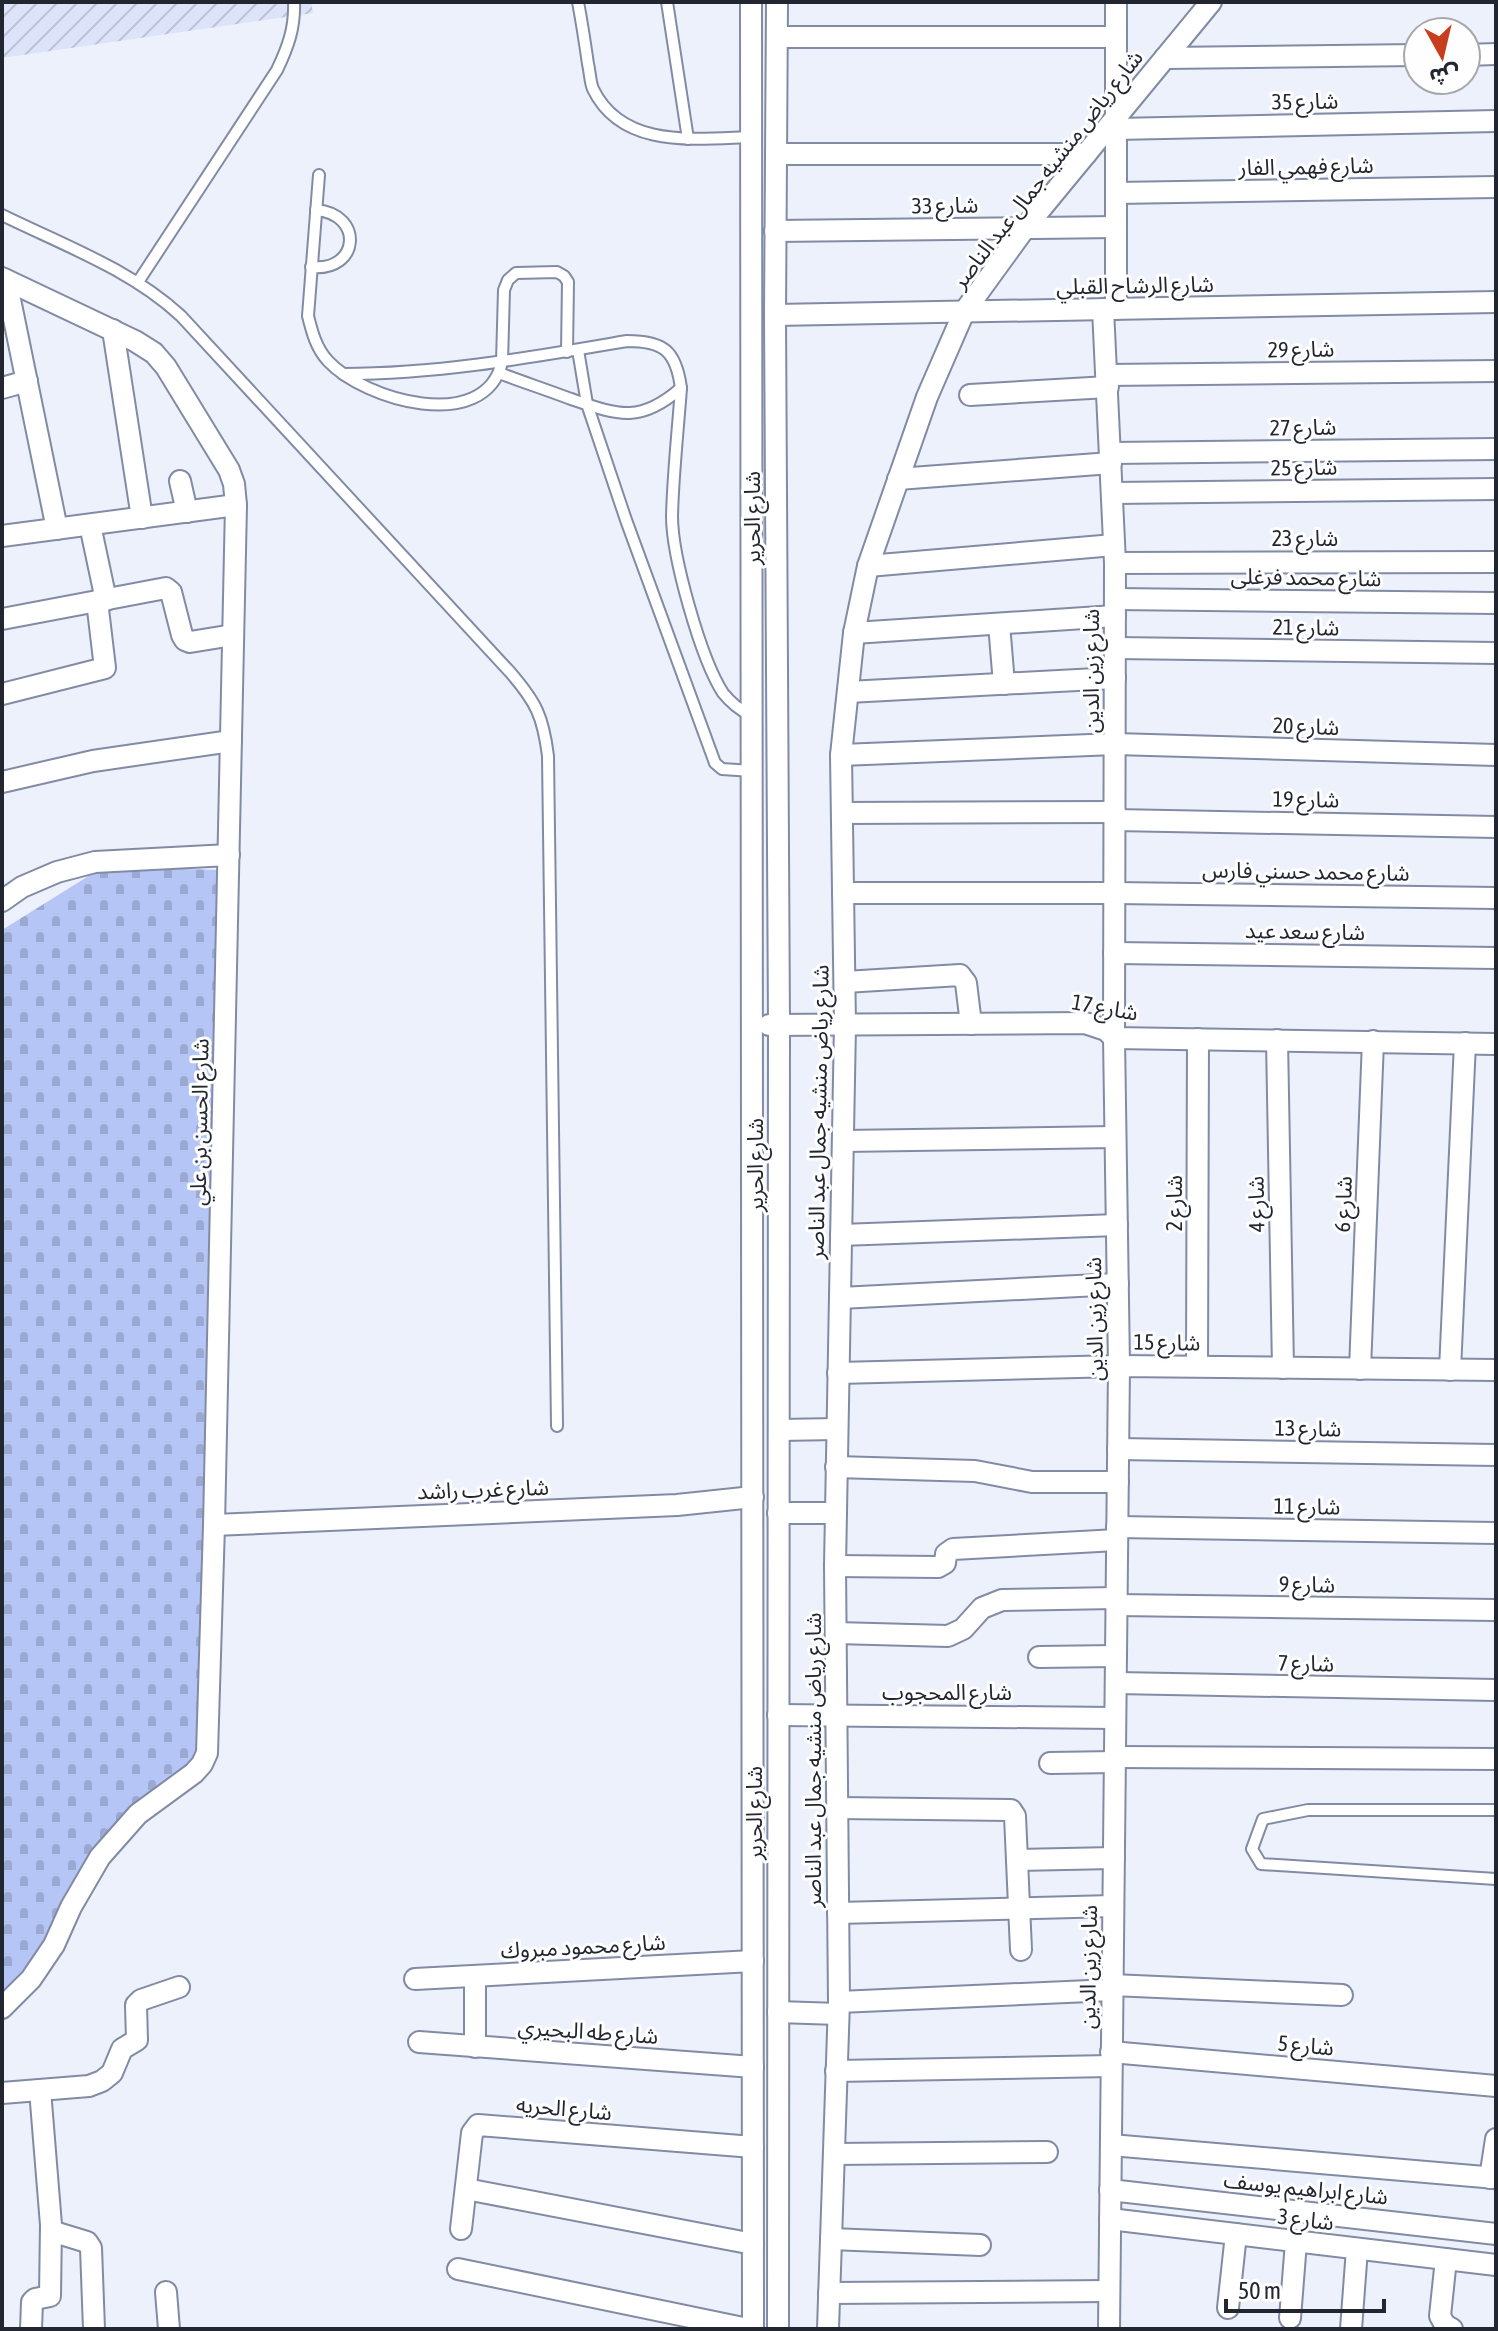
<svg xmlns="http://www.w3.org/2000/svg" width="1498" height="2331" viewBox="0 0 1498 2331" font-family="'Asap Condensed','Noto Sans Arabic',sans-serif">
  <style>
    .industrial { fill: url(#industrial-furrows) }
    .cemetery { fill: url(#cemetery-stones) }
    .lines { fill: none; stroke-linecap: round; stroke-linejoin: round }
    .lane-casing { stroke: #828ba4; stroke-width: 14 }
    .street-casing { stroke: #828ba4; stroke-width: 24 }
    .lane { stroke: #fff; stroke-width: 10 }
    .street { stroke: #fff; stroke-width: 20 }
    .labels { text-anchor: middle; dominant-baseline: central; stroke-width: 6; stroke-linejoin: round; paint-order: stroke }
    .street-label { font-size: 22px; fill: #222630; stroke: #fefefe }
  </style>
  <defs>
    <pattern id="industrial-furrows" width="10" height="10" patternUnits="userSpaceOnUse" patternTransform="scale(2)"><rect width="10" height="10" fill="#dde4f9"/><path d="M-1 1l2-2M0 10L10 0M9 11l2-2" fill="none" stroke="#bdc3d6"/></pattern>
    <pattern id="cemetery-stones" width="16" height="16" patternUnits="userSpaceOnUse" patternTransform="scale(2)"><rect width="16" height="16" fill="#b5c5f5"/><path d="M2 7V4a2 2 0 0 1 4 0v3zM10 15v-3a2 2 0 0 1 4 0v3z" fill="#9ba9d2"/></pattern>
  </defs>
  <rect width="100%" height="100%" fill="#edf1fc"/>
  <polygon class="industrial" points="2,2 311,2 313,13 2,58"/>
  <polygon class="cemetery" points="103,867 223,870 198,1772 130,1821 2,2024 2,930"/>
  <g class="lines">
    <defs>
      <g id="lane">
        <path d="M578 2C582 23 585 43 588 64 590 72 590 82 593 89 622 149 695 139 750 137"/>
        <polyline points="667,2 688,139"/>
        <path d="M319 175 308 316C312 332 316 348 328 361 364 400 485 435 502 362L504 290 508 280 516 273 557 272 564 276 568 282 567 352"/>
        <path d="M2 215C63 245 130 269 181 316L510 672C536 702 543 716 548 756L557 1426"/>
        <path d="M311 267C360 272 364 214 316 210"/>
        <path d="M138 282 277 70C288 47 295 28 294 2"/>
        <polyline points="578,350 587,404 626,520 715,763 722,769 752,771"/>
        <path d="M499 373C523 382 547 390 571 399 618 415 640 424 681 388"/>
        <path d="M343 374C439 374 533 357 627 341 664 341 676 351 681 388 678 430 673 474 672 516 672 557 701 659 723 693 731 703 740 710 751 716"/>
        <polyline points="1496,1810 1308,1810 1263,1819 1252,1849 1261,1864 1496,1879"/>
      </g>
      <g id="street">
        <polyline points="751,2 753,2329"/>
        <polyline points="777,2 775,315 779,1025 778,2329"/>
        <polyline points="1116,2 1116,309"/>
        <polyline points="777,37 1116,37"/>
        <polyline points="1466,55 1496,54"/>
        <polyline points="1165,58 1418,55"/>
        <polyline points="1116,129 1496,121"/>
        <polyline points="776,154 1086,154"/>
        <polyline points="1116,193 1496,187"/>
        <polyline points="775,231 1116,227"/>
        <polyline points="2,278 135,341 154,353 166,367 229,470 234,484 236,505 214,1525 207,1753 202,1764 194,1773 138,1814 100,1857 71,1907 54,1945 31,1979 2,2008"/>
        <polyline points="6,280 57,529"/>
        <polyline points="1103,309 1115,563 1114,1038 1119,1366 1109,2329"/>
        <polyline points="775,315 1496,302"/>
        <polyline points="113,330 142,518"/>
        <polyline points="1107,375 1496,371"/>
        <polyline points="2,388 27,381"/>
        <polyline points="970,395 1108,387"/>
        <polyline points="1111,453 1496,449"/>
        <polyline points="898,479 1111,463"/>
        <polyline points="180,481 187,512"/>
        <polyline points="1113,493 1496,489"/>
        <polyline points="90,525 106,600"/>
        <polyline points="2,536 236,505"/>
        <polyline points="1115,563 1496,562"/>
        <polyline points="868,566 1114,545"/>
        <polyline points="1115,599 1496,603"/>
        <polyline points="2,619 166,588 171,592 182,635 185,640 190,642 233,635"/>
        <polyline points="999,624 1004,684"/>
        <polyline points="854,633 1115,616"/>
        <polyline points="1115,648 1496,653"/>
        <polyline points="848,692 1115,678"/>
        <polyline points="2,694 105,668 97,601"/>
        <polyline points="841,755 1115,744 1496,755"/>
        <polyline points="2,782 93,761 231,741"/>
        <polyline points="842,813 1115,812"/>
        <polyline points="1115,820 1496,827"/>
        <polyline points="843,893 1114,893 1496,898"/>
        <polyline points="2,901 22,887 57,872 95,862 229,855"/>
        <polyline points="1114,953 1496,958"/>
        <polyline points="845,982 960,975 966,983 971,1024"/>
        <polyline points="769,1025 1085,1023 1106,1030 1114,1038 1496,1044"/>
        <polyline points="1277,1040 1283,1368"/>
        <polyline points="843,1141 1115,1137"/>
        <polyline points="841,1235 1117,1225"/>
        <polyline points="840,1298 1118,1284"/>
        <polyline points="1197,1366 1198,1039"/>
        <polyline points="1360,1369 1373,1041"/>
        <polyline points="1450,1370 1465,1043"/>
        <polyline points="838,1373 1119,1366 1496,1370"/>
        <polyline points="779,1430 837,1429"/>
        <polyline points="1118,1449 1496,1455"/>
        <polyline points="836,1467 975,1471 1032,1482 1118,1482"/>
        <polyline points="778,1513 836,1513"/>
        <polyline points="214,1525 677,1505 753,1497"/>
        <polyline points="1117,1527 1496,1533"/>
        <polyline points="835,1566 938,1567 945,1563 946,1554 953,1549 1117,1540"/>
        <polyline points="1116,1605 1496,1610"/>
        <polyline points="836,1633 948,1636 963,1629 982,1608 1002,1600 1116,1598"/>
        <polyline points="1039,1657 1116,1656"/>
        <polyline points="1116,1683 1496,1690"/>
        <polyline points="778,1715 1115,1718"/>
        <polyline points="1115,1757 1496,1759"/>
        <polyline points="1050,1763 1115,1762"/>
        <polyline points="837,1808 1011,1810 1015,1816 1021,1950"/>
        <polyline points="1017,1860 1114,1858"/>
        <polyline points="838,1913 1113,1906"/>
        <polyline points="475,1976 475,2047"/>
        <polyline points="415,1979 753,1961"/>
        <polyline points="1112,1985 1342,1995"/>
        <polyline points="839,2002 1112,1990"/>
        <polyline points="778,2012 838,2014"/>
        <polyline points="419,2042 753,2067"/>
        <polyline points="1111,2052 1496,2086"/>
        <polyline points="836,2071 1111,2066"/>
        <polyline points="2,2093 89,2086 102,2081 112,2073 122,2049 137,2040 136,2005 141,2000 179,1987"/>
        <polyline points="1111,2145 1496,2178"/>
        <polyline points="834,2154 1047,2152"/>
        <polyline points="1490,2178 1496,2139"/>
        <polyline points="466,2189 753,2244"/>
        <polyline points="1110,2190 1496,2234"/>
        <polyline points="1110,2219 1496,2265"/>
        <polyline points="461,2229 472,2133 478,2125 753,2147"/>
        <polyline points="51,2231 87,2242 91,2248 94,2329"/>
        <polyline points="831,2239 980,2245"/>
        <polyline points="1446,2259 1440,2316 1445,2325 1452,2329"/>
        <polyline points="458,2269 748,2329"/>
        <polyline points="166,2292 169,2329"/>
        <polyline points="829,2293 1109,2291"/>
        <polyline points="1228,2308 1236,2234"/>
        <polyline points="1290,2318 1296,2242"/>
        <polyline points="31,2329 32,2302 35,2299 50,2296 51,2225 40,2090"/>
        <polyline points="828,2329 839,2002 835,1566 845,1025 841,755 854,633 868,566 927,397 964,312 1025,228 1211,2"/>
        <polyline points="1351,2329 1357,2249"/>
      </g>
    </defs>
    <use href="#lane" class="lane-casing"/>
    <use href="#street" class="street-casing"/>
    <use href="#lane" class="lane"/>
    <use href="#street" class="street"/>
  </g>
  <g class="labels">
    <g class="street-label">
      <text transform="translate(1305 101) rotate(-1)">شارع 35</text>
      <text transform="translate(1306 166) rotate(-1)">شارع فهمي الفار</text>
      <text transform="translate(1047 169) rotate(-52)">شارع رياض منشيه جمال عبد الناصر</text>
      <text transform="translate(945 205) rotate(-1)">شارع 33</text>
      <text transform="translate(1135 285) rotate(-1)">شارع الرشاح القبلي</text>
      <text transform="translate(1301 349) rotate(-1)">شارع 29</text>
      <text transform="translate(1303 427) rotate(-1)">شارع 27</text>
      <text transform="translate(1304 467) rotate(-1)">شارع 25</text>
      <text transform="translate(752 518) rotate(-90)">شارع الحرير</text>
      <text x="1305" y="538">شارع 23</text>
      <text transform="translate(1306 577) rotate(1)">شارع محمد فرغلى</text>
      <text transform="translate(1306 627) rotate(1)">شارع 21</text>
      <text transform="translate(1091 671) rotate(-90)">شارع زين الدين</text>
      <text transform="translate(1306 726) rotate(2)">شارع 20</text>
      <text transform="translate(1306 799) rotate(1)">شارع 19</text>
      <text transform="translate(1306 871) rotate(1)">شارع محمد حسني فارس</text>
      <text transform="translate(1305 931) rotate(1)">شارع سعد عيد</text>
      <text transform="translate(1105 1007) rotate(10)">شارع 17</text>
      <text transform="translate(818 1112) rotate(-89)">شارع رياض منشيه جمال عبد الناصر</text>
      <text transform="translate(199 1122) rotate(-89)">شارع الحسن بن علي</text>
      <text transform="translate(755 1165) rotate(-90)">شارع الحرير</text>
      <text transform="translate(1174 1203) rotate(-90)">شارع 2</text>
      <text transform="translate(1256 1204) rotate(-91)">شارع 4</text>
      <text transform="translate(1343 1204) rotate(-88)">شارع 6</text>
      <text transform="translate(1094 1319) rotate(-91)">شارع زين الدين</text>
      <text transform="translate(1167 1342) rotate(1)">شارع 15</text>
      <text transform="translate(1308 1428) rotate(1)">شارع 13</text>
      <text transform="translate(483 1489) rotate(-2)">شارع غرب راشد</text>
      <text transform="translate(1307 1506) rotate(1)">شارع 11</text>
      <text transform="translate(1307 1584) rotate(1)">شارع 9</text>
      <text transform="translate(1306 1663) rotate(1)">شارع 7</text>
      <text x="947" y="1692">شارع المحجوب</text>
      <text transform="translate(813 1760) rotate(-90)">شارع رياض منشيه جمال عبد الناصر</text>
      <text transform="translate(754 1813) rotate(-90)">شارع الحرير</text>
      <text transform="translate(583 1946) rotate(-3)">شارع محمود مبروك</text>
      <text transform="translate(1088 1967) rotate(-89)">شارع زين الدين</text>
      <text transform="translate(588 2031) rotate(4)">شارع طه البحيري</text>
      <text transform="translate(1306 2045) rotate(5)">شارع 5</text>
      <text transform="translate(564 2108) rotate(5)">شارع الحريه</text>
      <text transform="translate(1306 2188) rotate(6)">شارع ابراهيم يوسف</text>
      <text transform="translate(1306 2219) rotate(7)">شارع 3</text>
    </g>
  </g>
  <rect width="1498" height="2331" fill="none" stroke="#222630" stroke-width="8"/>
  <g transform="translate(1442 56) rotate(172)"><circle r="38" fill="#fefefe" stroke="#a6a8ac" stroke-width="2"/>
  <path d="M0-6L14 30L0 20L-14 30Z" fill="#c83d1e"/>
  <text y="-12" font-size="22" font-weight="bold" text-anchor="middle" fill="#222630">ش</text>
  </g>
  <path d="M1226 2299v12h158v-12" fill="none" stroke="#222630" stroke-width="4"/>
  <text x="1238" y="2299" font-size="24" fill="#222630" stroke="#fefefe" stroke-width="6" paint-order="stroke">50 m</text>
</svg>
